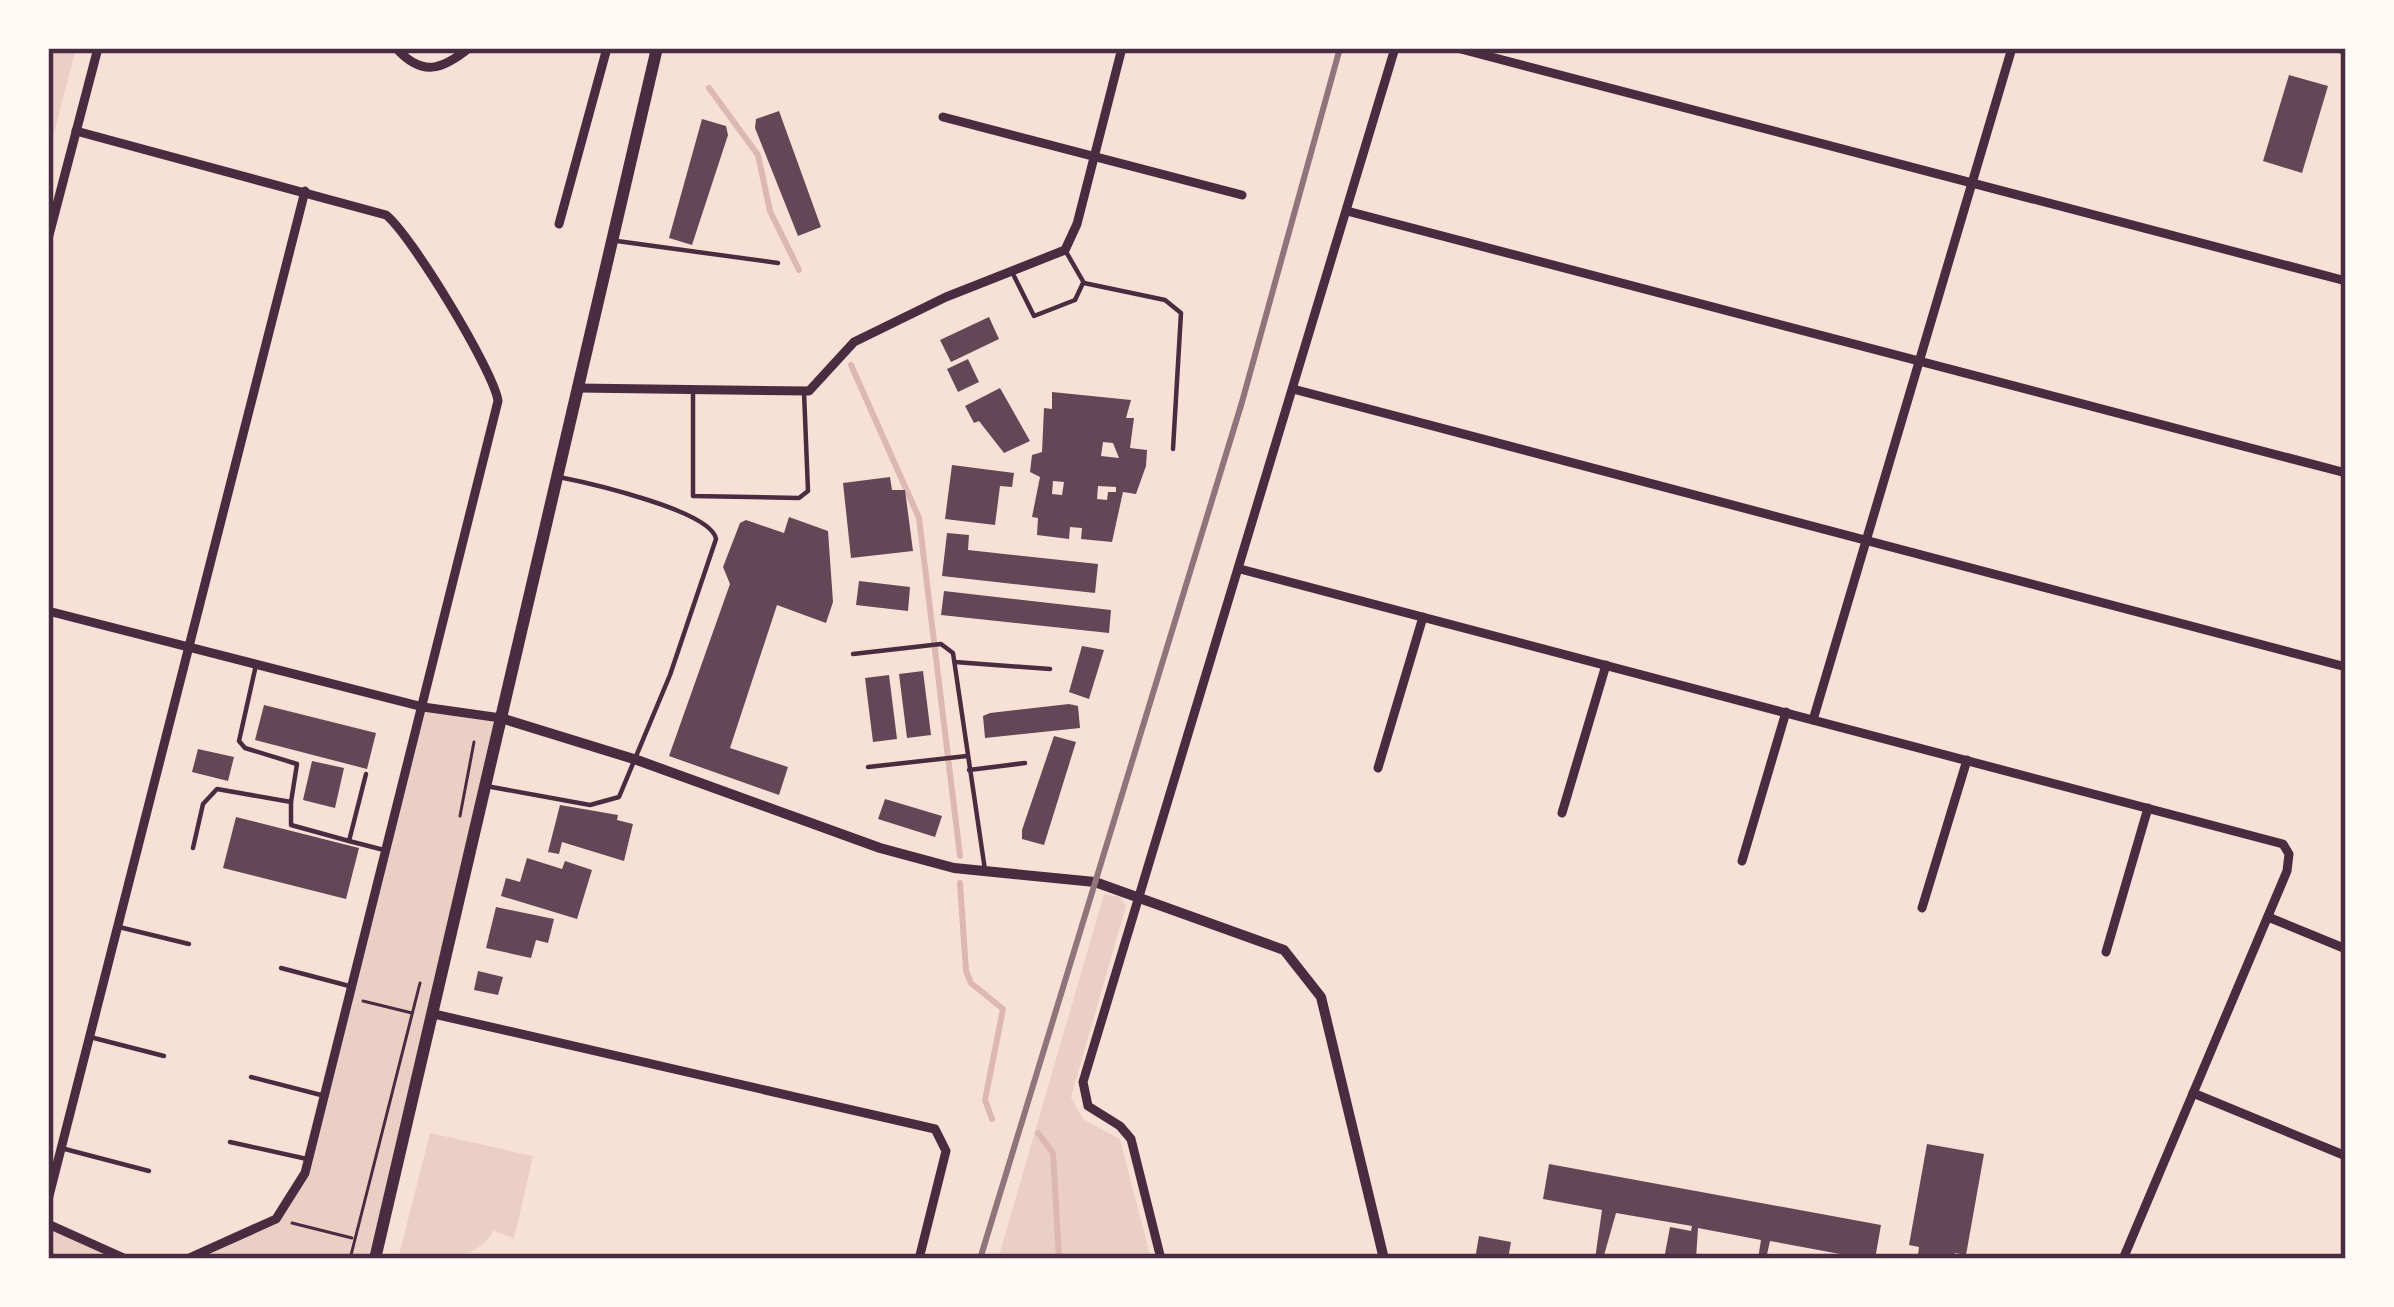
<svg xmlns="http://www.w3.org/2000/svg" width="2394" height="1307" viewBox="0 0 2394 1307" font-family="'Archivo Narrow',sans-serif">
  <style>
    .green { fill: #ebcfc5 }
    .lines { fill: none; stroke-linecap: round; stroke-linejoin: round }
    .stream { stroke: #dcb8b0; stroke-width: 6 }
    .building { fill: #644757; fill-rule: evenodd }
    .path { stroke: #4a2c40; stroke-width: 3 }
    .service { stroke: #4a2c40; stroke-width: 4.5 }
    .minor { stroke: #4a2c40; stroke-width: 9 }
    .tertiary { stroke: #4a2c40; stroke-width: 10 }
    .secondary { stroke: #4a2c40; stroke-width: 12 }
    .rail { stroke: #8f747c; stroke-width: 6 }
    .neatline { fill: none; stroke: #4a2c40; stroke-width: 4.5 }
  </style>
  <rect width="100%" height="100%" fill="#f7e1d7"/>
  <g class="green">
    <polygon points="48,48 76,48 48,157"/>
    <polygon points="423,707 501,718 373,1259 187,1259 276,1219 298,1191"/>
    <polygon points="1104,894 1120,897 1126,906 1071,1097 1083,1119 1120,1139 1151,1259 998,1259"/>
    <path d="M430 1133 533 1156 514 1239 494 1230C478 1263 430 1259 398 1259Z"/>
    <polygon points="48,1224 126,1259 48,1259"/>
  </g>
  <g class="lines">
    <g class="stream">
      <polyline points="709,88 758,155 770,211 799,270"/>
      <polyline points="851,365 919,518 960,856"/>
      <polyline points="960,883 966,971 971,983 1003,1009 985,1100 992,1119"/>
      <polyline points="1038,1133 1053,1153 1059,1259"/>
    </g>
  </g>
  <g class="building">
    <polygon points="2289,75 2328,86 2302,173 2263,161"/>
    <polygon points="779,111 821,227 798,236 755,128 756,119"/>
    <polygon points="702,119 726,126 728,135 692,245 669,238"/>
    <polygon points="989,317 999,339 951,362 940,340"/>
    <polygon points="968,359 979,382 958,392 947,369"/>
    <polygon points="1000,388 1030,441 1004,453 979,421 974,423 965,406"/>
    <path d="M1052 392 1131 400 1126 418H1134L1130 448 1147 450 1146 466 1136 494 1123 492 1112 542 1081 539 1082 528 1070 527 1069 539 1037 535 1038 518 1032 517 1040 477 1030 472 1032 455 1042 452 1044 408 1052 409ZM1103 442 1113 443 1119 458 1101 456ZM1053 481 1064 482 1062 495 1052 494ZM1098 486 1116 487V492H1108L1107 500 1097 499Z"/>
    <polygon points="952,465 1014,473 1012,487 1000,486 995,525 945,519"/>
    <polygon points="890,477 892,490 905,490 913,551 851,558 843,483"/>
    <polygon points="789,517 828,531 833,602 826,623 777,605 730,748 788,767 779,795 669,756 730,584 723,567 740,523 746,520 784,533"/>
    <polygon points="947,533 969,535 968,550 1098,564 1095,593 942,576"/>
    <polygon points="859,581 910,587 908,611 856,605"/>
    <polygon points="944,591 1111,610 1109,633 941,615"/>
    <polygon points="1082,646 1104,650 1089,699 1069,692"/>
    <polygon points="923,671 931,735 907,738 899,674"/>
    <polygon points="889,675 897,739 873,742 865,678"/>
    <polygon points="1069,704 1078,706 1080,728 985,738 983,716 990,713"/>
    <polygon points="264,705 376,733 367,769 255,740"/>
    <polygon points="1054,736 1076,742 1044,845 1022,839 1022,830"/>
    <polygon points="198,749 234,757 228,781 192,772"/>
    <polygon points="312,761 344,768 335,808 303,800"/>
    <polygon points="885,799 942,816 935,837 878,819"/>
    <polygon points="560,805 618,815 617,820 633,824 624,861 562,842 559,854 548,852"/>
    <polygon points="236,817 359,848 346,899 223,868"/>
    <polygon points="527,858 562,869 565,861 592,870 577,919 501,896 506,878 520,882"/>
    <polygon points="496,907 554,919 548,943 536,940 531,958 486,948"/>
    <polygon points="478,971 503,977 498,995 474,990"/>
    <polygon points="1927,1144 1984,1154 1966,1255 1955,1253 1954,1259 1918,1255 1919,1247 1909,1245"/>
    <polygon points="1549,1164 1881,1225 1875,1259 1839,1259 1840,1254 1770,1241 1766,1259 1758,1259 1761,1240 1698,1228 1696,1259 1664,1259 1670,1227 1691,1231 1692,1226 1616,1213 1603,1259 1595,1259 1602,1210 1543,1199"/>
    <polygon points="1479,1236 1511,1242 1508,1259 1475,1259"/>
  </g>
  <g class="lines">
    <g class="path">
      <polyline points="460,816 474,742"/>
      <polyline points="363,1001 412,1013"/>
      <polyline points="292,1223 352,1238"/>
      <polyline points="350,1259 420,983"/>
    </g>
    <g class="service">
      <polyline points="617,241 778,263"/>
      <polyline points="1065,250 1084,283 1165,300 1181,313 1173,449"/>
      <polyline points="1012,272 1034,316 1075,300 1083,283"/>
      <polyline points="693,391 693,496 799,498 808,491 804,392"/>
      <polyline points="853,654 941,644 953,653 985,870"/>
      <polyline points="955,662 1050,669"/>
      <polyline points="868,767 967,756"/>
      <polyline points="969,770 1025,763"/>
      <path d="M486 786 590 805 619 797 670 675 716 539C712 511 589 483 559 477"/>
      <polyline points="291,802 291,825 349,841 366,774"/>
      <polyline points="349,841 384,850"/>
      <polyline points="193,848 203,804 217,789 291,802 297,764 245,748 239,741 256,665"/>
      <polyline points="119,927 189,944"/>
      <polyline points="281,968 353,987"/>
      <polyline points="90,1037 164,1056"/>
      <polyline points="251,1077 321,1095"/>
      <polyline points="230,1142 307,1159"/>
      <polyline points="61,1148 149,1171"/>
    </g>
    <g class="minor">
      <path d="M396 48C422 77 442 70 469 48"/>
      <polyline points="1457,48 2346,281"/>
      <polyline points="2337,48 2346,50"/>
      <polyline points="943,117 1242,195"/>
      <path d="M76 131 386 215C410 233 495 373 498 401L305 1173 276 1219 187 1259"/>
      <polyline points="1347,211 2346,473"/>
      <polyline points="559,224 607,48"/>
      <polyline points="48,239 98,48"/>
      <polyline points="577,388 809,391 854,342 946,297 1065,250 1077,224 1122,48"/>
      <polyline points="1293,389 2346,667"/>
      <polyline points="1240,569 2283,844 2289,854 2287,871 2123,1259"/>
      <polyline points="48,611 423,707 501,718"/>
      <polyline points="1813,720 2012,48"/>
      <polyline points="1378,768 1423,617"/>
      <polyline points="1562,813 1606,665"/>
      <polyline points="1742,861 1786,712"/>
      <polyline points="1922,908 1967,760"/>
      <polyline points="2268,917 2346,949"/>
      <polyline points="2106,952 2148,808"/>
      <polyline points="434,1014 935,1129 946,1151 919,1259"/>
      <polyline points="2193,1093 2346,1156"/>
      <polyline points="48,1200 305,191"/>
      <polyline points="48,1224 126,1259"/>
      <polyline points="1161,1259 1131,1139 1120,1126 1088,1106 1083,1082 1395,48"/>
    </g>
    <polyline class="tertiary" points="501,718 637,760 880,848 954,868 1095,882 1284,950 1321,997 1384,1259"/>
    <polyline class="secondary" points="375,1259 657,48"/>
    <polyline class="rail" points="980,1259 1242,402 1340,48"/>
  </g>
  <rect width="2394" height="1307" fill="none" stroke="#fffaf5" stroke-width="102"/>
  <rect x="51" y="51" width="2292" height="1205" class="neatline"/>
</svg>
